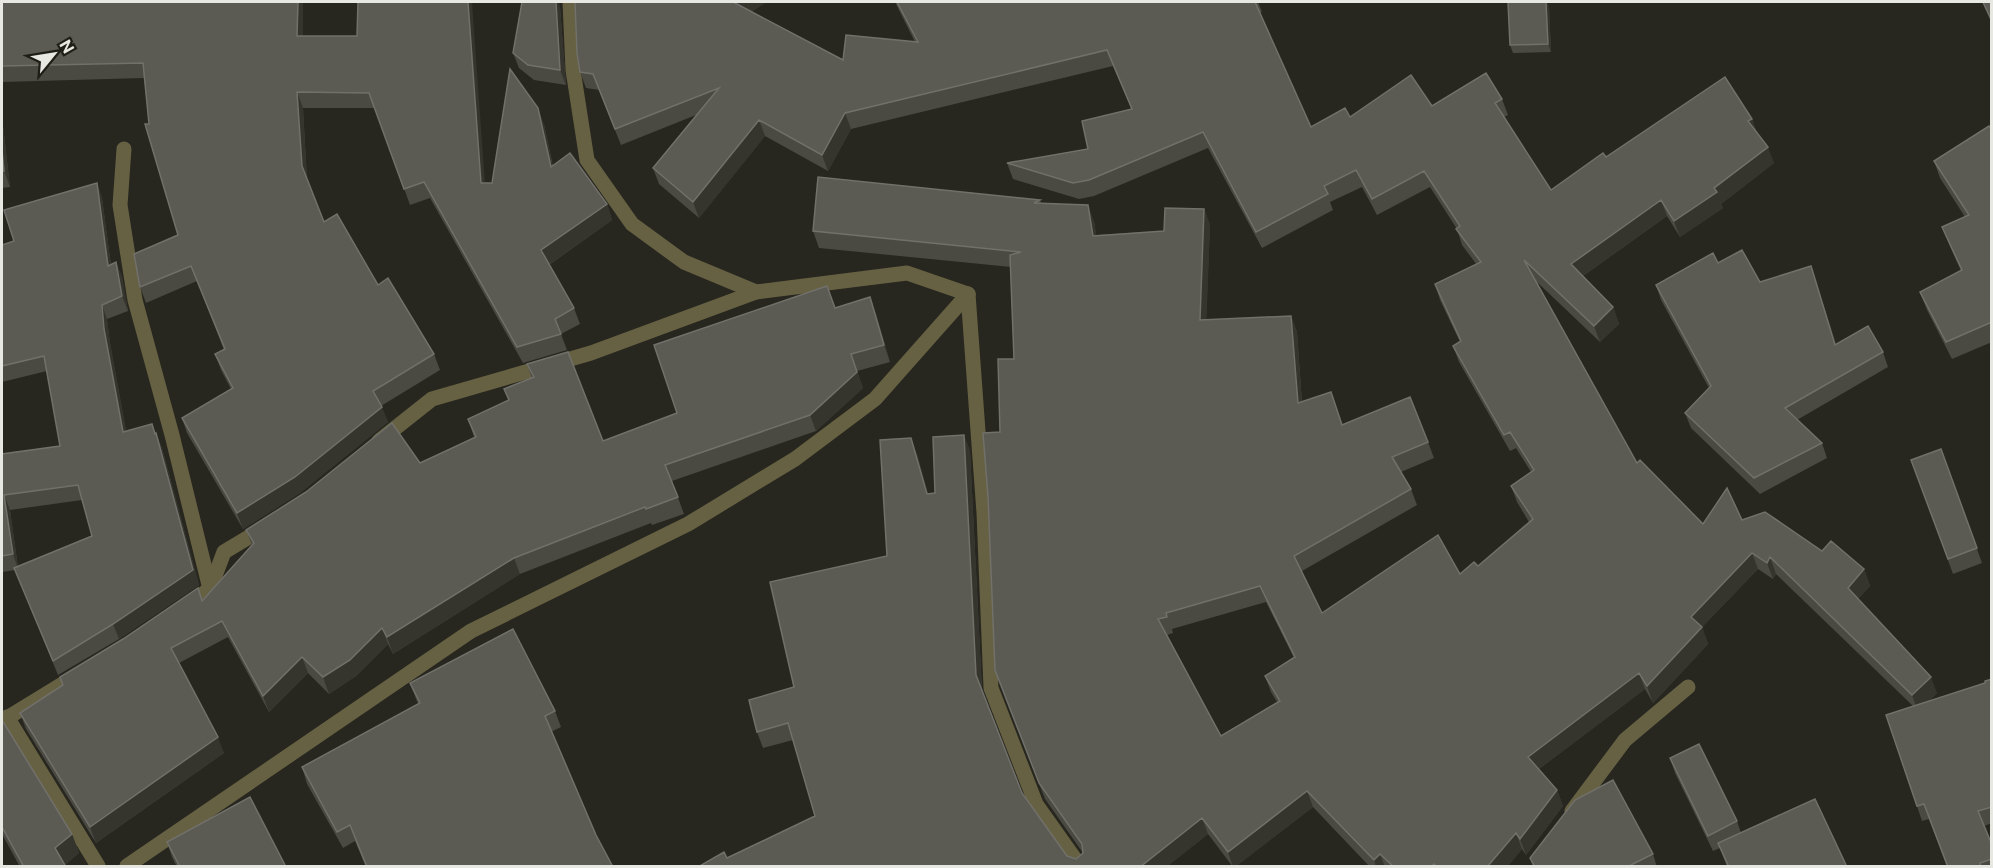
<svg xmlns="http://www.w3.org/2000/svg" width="1993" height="868" viewBox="0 0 1993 868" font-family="'Public Sans',sans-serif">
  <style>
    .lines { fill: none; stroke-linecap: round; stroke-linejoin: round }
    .minor { stroke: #666142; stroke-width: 15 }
    .wall { fill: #4a4942; fill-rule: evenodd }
    .shaded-wall { fill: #35342d }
    .building { fill: #5b5a53; stroke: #71706a; stroke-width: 1.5; fill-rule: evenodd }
  </style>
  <rect width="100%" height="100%" fill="#27261f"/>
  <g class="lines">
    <g class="minor">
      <polyline points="570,2 573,70 587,160 632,224 684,262 756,292 907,273 968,294"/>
      <polyline points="124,149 120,205 135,300 172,435 210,589"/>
      <polyline points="968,294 984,513 991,688 1036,804 1080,866"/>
      <polyline points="379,441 432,399 591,353 756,292"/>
      <polyline points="185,606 210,589 224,552 267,526"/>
      <polyline points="7,717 98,866"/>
      <polyline points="2,721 79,674"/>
      <polyline points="1572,811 1625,740 1688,687"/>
      <polyline points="127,866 471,631 688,524 795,459 875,399 968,294"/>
    </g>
  </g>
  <g class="wall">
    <polygon points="2,2 303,36 485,183 492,183 544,124 553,166 607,204 612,220 549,265 574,308 580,324 561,334 567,350 523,363 430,198 410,205 375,108 303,108 307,180 324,222 378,285 434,354 440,370 381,406 388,422 300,493 243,529 187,433 182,418 231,389 221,370 215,354 224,350 197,281 146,303 140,287 178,235 149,124 144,78 2,82"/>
    <path d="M895 2H1258L1262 12 1259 13 1311 127 1350 117 1432 106 1502 99 1508 115 1504 117 1551 190 1606 157 1752 119 1757 133 1774 163 1721 204 1723 208 1680 237 1667 216 1583 276 1613 307 1619 324 1600 342 1537 282 1637 463 1703 524 1742 520 1822 551 1864 569 1870 586 1858 599 1937 693 1929 701 1985 683 1992 679V823L1984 826 1992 845V867H1947L1929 819 1922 821 1886 715 1913 706 1776 574 1773 579 1758 569 1702 627 1708 644 1653 703 1645 689 1539 769 1557 790 1563 806 1526 855 1522 849 1507 867H1370L1313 807 1235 867H1233L1208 834 1166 867H698L727 858 815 816 793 740 763 748 757 732 794 687 887 556 917 454 928 494 935 493 964 435 970 451 982 690 1022 793 1067 856 1076 859 1083 853 1045 799 1001 686 1000 432 1014 359 1011 267 819 248 813 231 1040 200 1041 203 1094 221 1096 235 1164 231 1204 209 1210 225 1206 320 1291 316 1297 332 1302 402 1343 425 1428 442 1434 458 1401 472 1411 489 1417 505 1302 571 1322 613 1460 574 1478 566 1529 522 1517 502 1511 486 1531 472 1516 448 1510 451 1459 362 1453 346 1460 342 1440 300 1435 284 1477 265 1462 245 1457 229 1430 187 1377 215 1362 187 1330 202 1333 210 1262 248 1208 148 1094 196 1079 199 1013 179 1007 163 1088 149 1132 110 1113 66 851 129 828 171 765 136 699 218 659 184 653 168 696 115 621 145 599 90 586 88 580 72 752 12 843 60 915 42ZM1266 602 1294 658 1265 676 1271 692 1277 702 1221 736 1167 635 1173 633 1172 629Z"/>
    <polygon points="1982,2 1992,2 1992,24"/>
    <polygon points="1549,6 1551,52 1513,53 1510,45"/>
    <polygon points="560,7 566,85 534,80 519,68 513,53"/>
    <polygon points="2,117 10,187 2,188"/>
    <polygon points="1992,130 1992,342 1952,359 1927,310 1920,292 1961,271 1949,244 1942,227 1965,217 1940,178 1934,161"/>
    <path d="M97 183 102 198 111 265 116 262 122 277 128 311 107 319 110 343 126 431 156 433 162 448 199 585 119 639 58 675 15 570 2 572V454L60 446 47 371 2 382V245L14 241ZM82 500 92 536 18 567 10 510Z"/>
    <polygon points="1718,263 1760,282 1816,281 1836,344 1883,352 1888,367 1797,420 1822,443 1827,458 1760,494 1691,428 1685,413 1709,388 1661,300 1656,285"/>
    <polygon points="870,297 876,314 890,362 857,371 863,388 816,431 672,481 684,514 652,525 651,523 520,574 393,654 388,644 356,676 329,694 308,673 269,712 228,637 179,663 224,753 96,843 26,729 20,713 63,686 123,639 198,588 202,600 252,545 246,530 420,463 474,437 468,419 509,400 532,378 527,364 603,441 677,413 835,308"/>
    <polygon points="1941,449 1982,563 1953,574 1917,475"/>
    <polygon points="410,683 555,711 561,727 551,732 596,835 613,867 366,867 355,841 343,848 307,784 302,767 418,704"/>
    <polygon points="2,720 72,834 79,853 65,865 66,867 20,867 2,834"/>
    <polygon points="1670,758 1737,821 1741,833 1847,867 1727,867 1720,848 1713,851 1675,773"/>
    <polygon points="167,842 286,867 177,867 172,857"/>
    <polygon points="1653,854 1657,867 1533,867 1530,858"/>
  </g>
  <g class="shaded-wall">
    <polygon points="298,2 303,2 303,51 297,36"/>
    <polygon points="468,2 472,2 486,198 481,183"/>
    <polygon points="556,2 559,2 560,7 566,85 560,70"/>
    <polygon points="737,2 767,2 741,19 735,3"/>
    <polygon points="1546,2 1547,2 1549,6 1551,52 1548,44"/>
    <polygon points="297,92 303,108 307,182 302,166"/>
    <polygon points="538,108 544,124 556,183 551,167"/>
    <polygon points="845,113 851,129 828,171 822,155"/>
    <polygon points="2,117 10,187 4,171 2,150"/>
    <polygon points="1752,119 1758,135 1748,121"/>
    <polygon points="759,120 765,136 699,218 693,202"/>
    <polygon points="1768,147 1774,163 1721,204 1723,208 1680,237 1674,221"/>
    <polygon points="97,183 102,198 113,281 108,266"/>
    <polygon points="1661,200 1667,216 1577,280 1571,264"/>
    <polygon points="607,204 612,220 547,266 541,250"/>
    <polygon points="1088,205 1094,221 1099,252 1093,236"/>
    <polygon points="1204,209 1210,225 1206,336 1200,320"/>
    <polygon points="116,262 122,277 128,311 122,296"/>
    <polygon points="1811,266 1816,281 1841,360 1835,345"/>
    <polygon points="870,297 876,314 890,362 884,345"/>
    <polygon points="102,305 107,319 110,343 129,447 123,432 104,329"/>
    <polygon points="1613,307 1619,324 1600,342 1594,326"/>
    <polygon points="1291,316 1297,332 1303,419 1298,403"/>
    <polygon points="851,354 863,388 816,431 810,415"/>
    <polygon points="382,407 388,422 300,493 243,529 237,513"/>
    <polygon points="156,433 162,448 199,585 119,639 113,624"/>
    <polygon points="964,435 970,451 982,691 976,675"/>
    <polygon points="911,438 917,454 933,511 927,494"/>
    <polygon points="4,495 10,510 18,569 13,554"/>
    <polygon points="1752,553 1758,569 1696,633 1691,617"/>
    <polygon points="1770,557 1776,574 1773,579 1767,563"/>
    <polygon points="514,558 520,574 393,654 387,637"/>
    <polygon points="1864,569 1870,586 1854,604 1848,588"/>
    <polygon points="1702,627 1708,644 1653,703 1647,686"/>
    <polygon points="382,628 388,644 356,676 329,694 323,677"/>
    <polygon points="302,657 308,673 269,712 263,696"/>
    <polygon points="1639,673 1645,689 1534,773 1528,757"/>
    <polygon points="1931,677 1937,693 1918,712 1912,695"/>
    <polygon points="218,737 224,753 96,843 90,827"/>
    <polygon points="1557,790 1563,806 1526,855 1520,839"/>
    <polygon points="1307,791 1313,807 1235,867 1233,867 1228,852"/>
    <polygon points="1202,818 1208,834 1166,867 1140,867"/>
    <polygon points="1516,833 1522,849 1507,867 1487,867"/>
    <polygon points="72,834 79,853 63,867 55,848"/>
    <polygon points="1380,854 1385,867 1376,867 1374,860"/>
  </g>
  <g class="building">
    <polygon points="2,2 298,2 297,36 357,36 358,2 468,2 481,183 492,183 510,69 538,108 551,167 570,153 607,204 541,250 574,308 555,319 561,334 517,347 424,182 404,189 369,93 297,92 302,166 324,222 337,214 378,285 388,278 434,354 373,391 382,407 295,477 237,513 182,418 233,388 215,354 225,349 191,266 140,287 139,282 134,254 178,235 145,124 149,124 143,63 2,66"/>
    <polygon points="522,2 556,2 560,70 528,65 513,53"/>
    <path d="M575 2H737L735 3 843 60 846 35 918 42 897 2H1255L1311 127 1345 108 1350 117 1411 75 1432 106 1486 73 1502 99 1495 103 1551 190 1603 153 1606 157 1725 77 1752 119 1748 121 1768 147 1714 188 1717 192 1674 221 1661 200 1571 264 1613 307 1594 326 1524 260 1637 463 1640 460 1703 524 1727 488 1742 520 1765 512 1822 551 1831 541 1864 569 1848 588 1931 677 1912 695 1770 557 1767 563 1752 553 1691 617 1702 627 1647 686 1639 673 1528 757 1557 790 1520 839 1516 833 1487 867H1437L1434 864 1431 867H1394L1380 854 1374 860 1307 791 1228 852 1202 818 1140 867H698L724 852 727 858 815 816 788 723 757 732 749 700 794 687 770 582 887 556 880 440 911 438 927 494 935 493 933 437 964 435 976 675 1022 793 1067 856 1076 859 1083 853 1082 844 1039 783 995 670 988 496 983 433 1000 432 998 359H1014L1010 255 1021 252 813 231 818 177 1040 200 1034 203 1088 205 1093 236 1164 231 1165 208 1204 209 1200 320 1291 316 1298 403 1331 392 1342 425 1410 397 1428 442 1392 457 1411 489 1294 556 1322 613 1438 535 1460 574 1474 562 1478 566 1533 519 1511 486 1534 470 1510 432 1504 435 1453 346 1461 341 1435 284 1481 262 1456 229 1460 226 1424 171 1372 199 1356 170 1324 186 1328 194 1256 232 1203 132 1089 180 1073 183 1007 163 1088 149 1082 121 1132 109 1107 50 845 113 822 155 759 120 693 202 653 168 719 88 615 129 593 74 580 72 577 53ZM1260 586 1295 657 1265 676 1280 701 1221 736 1158 619 1167 617 1166 613Z"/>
    <polygon points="1508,2 1546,2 1548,44 1510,45"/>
    <polygon points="1983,2 1992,2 1992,21"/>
    <polygon points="1989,126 1992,130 1992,322 1946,342 1920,292 1962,270 1942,227 1969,215 1934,161"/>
    <polygon points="2,150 4,171 2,171"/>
    <polygon points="97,183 108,266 116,262 122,296 102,305 104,329 123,432 152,424 155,434 156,433 193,570 113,624 53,661 14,568 92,536 78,485 4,495 13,554 2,556 2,454 60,446 44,356 2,366 2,245 14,241 4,210"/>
    <polygon points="1742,250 1760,282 1811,266 1835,345 1868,326 1883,352 1785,408 1822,443 1754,478 1685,413 1711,386 1656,285 1713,253 1718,263"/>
    <polygon points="827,286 835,308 870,297 884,345 851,354 857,372 810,415 665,465 678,497 646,509 645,507 514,558 387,637 382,628 350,660 323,677 302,657 263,696 222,621 171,648 218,737 90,827 20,713 63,685 60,677 123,639 198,588 202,601 254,543 246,530 306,492 392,423 420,463 476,437 468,419 509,400 504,389 534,377 527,364 568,352 603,441 677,413 654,345"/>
    <polygon points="1941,449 1977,548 1948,559 1911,460"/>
    <polygon points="513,629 555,711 545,716 596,835 613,867 367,867 350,825 337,832 302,767 420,703 410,683"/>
    <polygon points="1992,679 1992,807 1978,811 1992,845 1992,859 1980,863 1981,867 1948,867 1924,804 1917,806 1886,715 1985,683 1985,681"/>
    <polygon points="2,720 72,834 55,848 66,867 24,867 2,827"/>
    <polygon points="1699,744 1737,821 1708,836 1670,758"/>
    <polygon points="1613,780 1653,854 1627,867 1535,867 1530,858 1575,800"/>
    <polygon points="250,797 286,867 180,867 167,842"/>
    <polygon points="1815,799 1847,867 1729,867 1718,843"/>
  </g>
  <rect width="1993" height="868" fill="none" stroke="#e8e8e3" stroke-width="6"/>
  <g transform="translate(54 54) rotate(60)" stroke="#1e1d16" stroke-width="4.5" paint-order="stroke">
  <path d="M0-4.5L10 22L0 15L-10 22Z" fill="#e8e8e3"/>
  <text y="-9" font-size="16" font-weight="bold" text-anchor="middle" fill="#e8e8e3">N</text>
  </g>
</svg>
